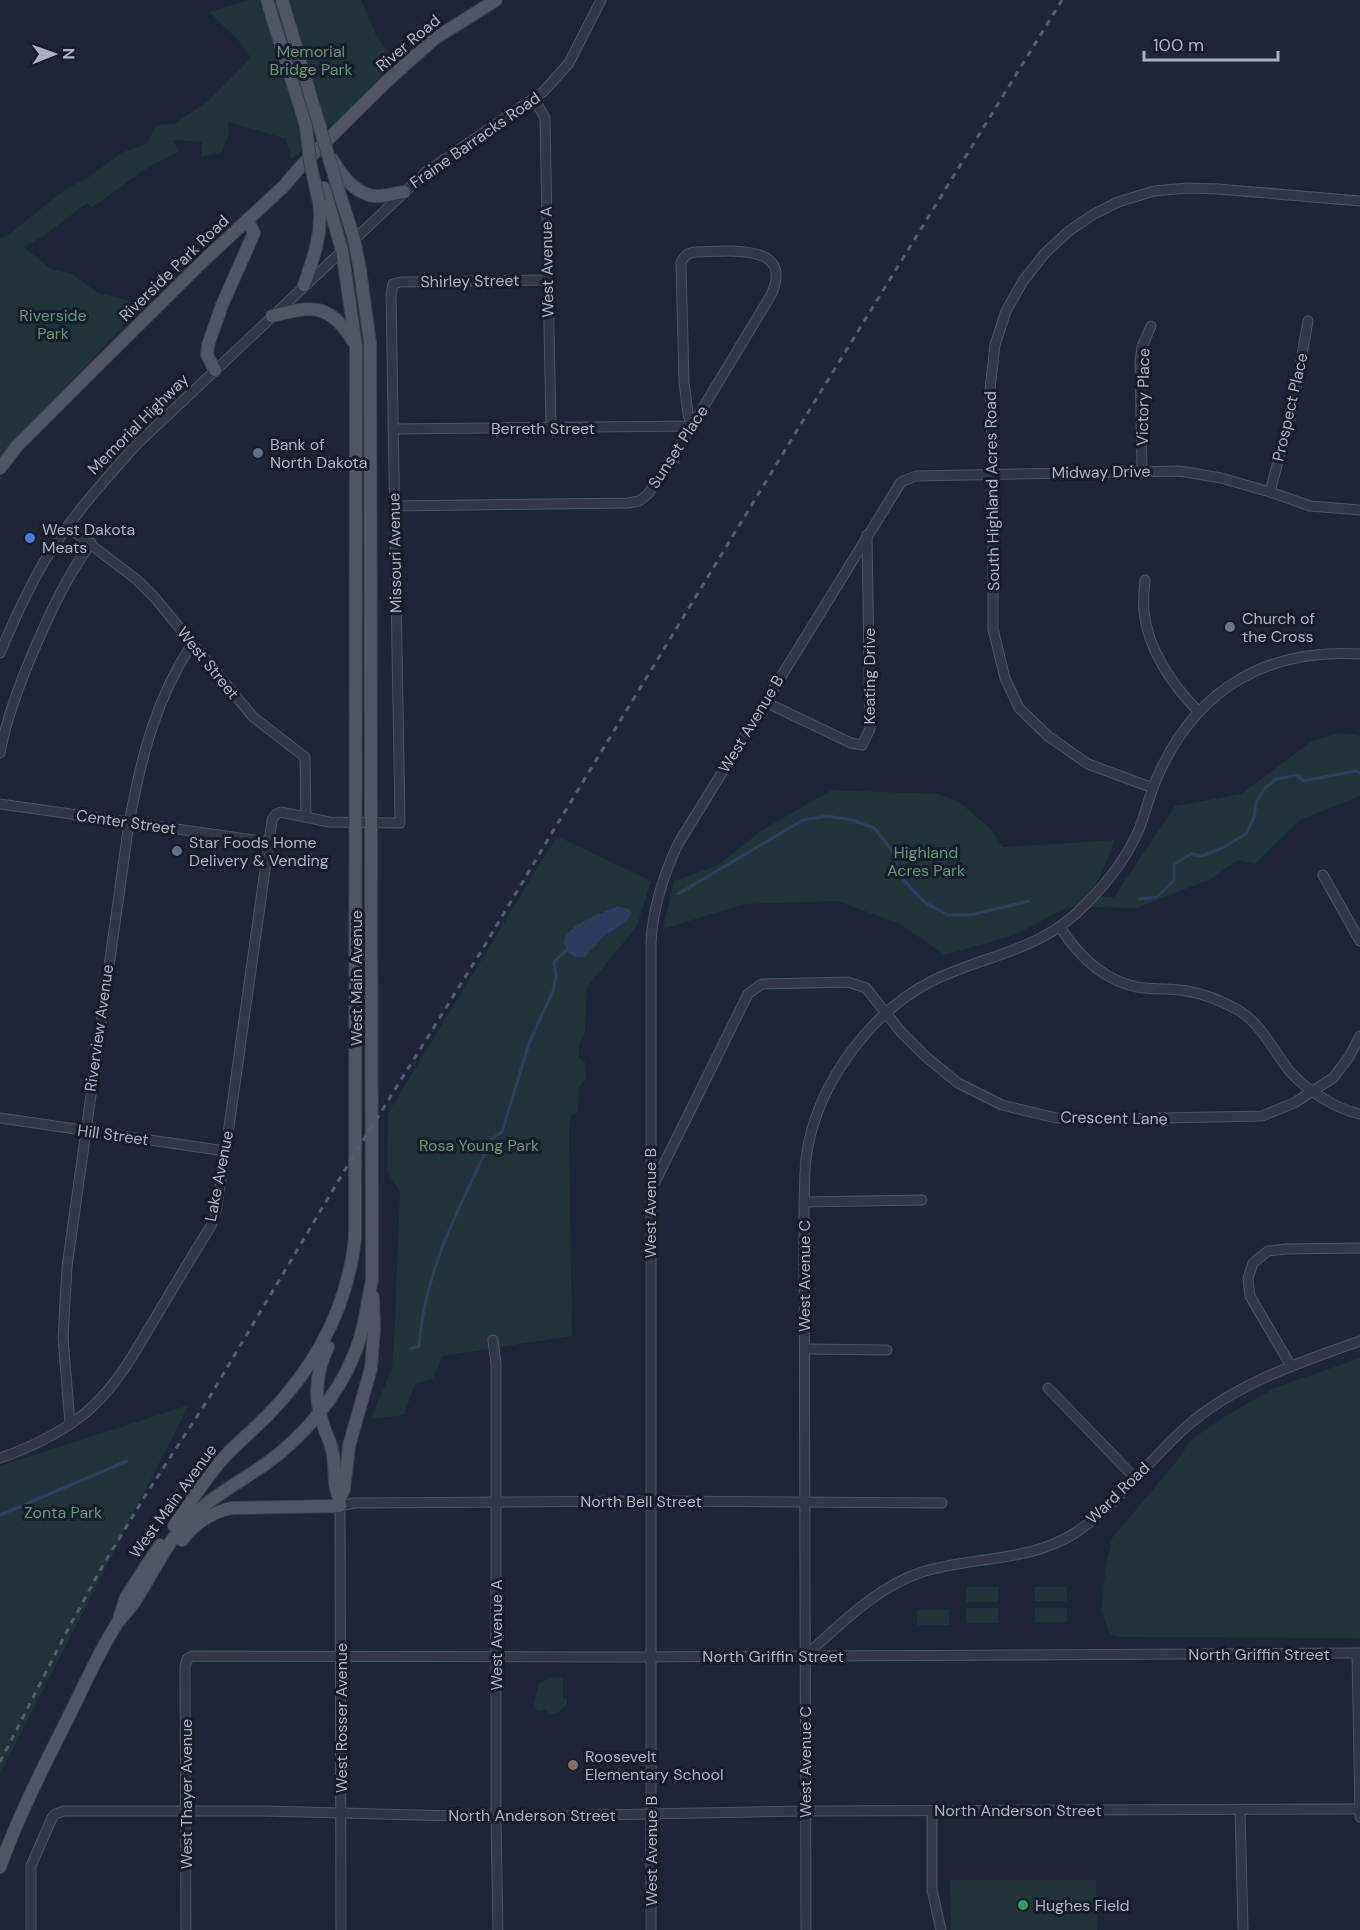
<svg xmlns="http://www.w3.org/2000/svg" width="1360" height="1930" viewBox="0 0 1360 1930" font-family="'DM Sans',sans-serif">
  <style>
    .green { fill: #1f3339 }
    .water { fill: #2c3c5f }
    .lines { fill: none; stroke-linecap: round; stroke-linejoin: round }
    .stream { stroke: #2c3c5f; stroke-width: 3 }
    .minor-casing { stroke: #4b5263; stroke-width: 11 }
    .major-casing { stroke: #3a4151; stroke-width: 14 }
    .minor { stroke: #313748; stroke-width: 9 }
    .major { stroke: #4e5668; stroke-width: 12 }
    .rail { stroke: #525b70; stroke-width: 3; stroke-dasharray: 6 6; stroke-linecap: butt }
    .major-bridge-casing { stroke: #3a4151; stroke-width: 14; stroke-linecap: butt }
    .major-bridge { stroke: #4e5668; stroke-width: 12 }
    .service-dot { fill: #5c6f8a; stroke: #161d2c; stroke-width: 2 }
    .shop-dot { fill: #3f7fe0; stroke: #161d2c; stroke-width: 2 }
    .worship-dot { fill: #6b7280; stroke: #161d2c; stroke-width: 2 }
    .education-dot { fill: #8d6e63; stroke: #161d2c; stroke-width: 2 }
    .leisure-dot { fill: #2e9e5b; stroke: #161d2c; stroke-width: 2 }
    .labels { text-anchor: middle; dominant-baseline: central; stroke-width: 6; stroke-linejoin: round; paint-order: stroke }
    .street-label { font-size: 16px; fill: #aab1c5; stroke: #161d2c }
    .park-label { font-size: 16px; fill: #609773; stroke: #161d2c }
    .poi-label { font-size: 16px; fill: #aab1c5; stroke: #161d2c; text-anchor: start }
  </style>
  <rect width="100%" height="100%" fill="#1d2538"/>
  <g class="green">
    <polygon points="249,0 361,0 377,37 395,62 340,117 291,160 286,139 228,122 229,133 222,152 201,157 202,142 173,140 179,151 144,170 100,202 91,207 87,203 45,235 24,247 51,269 72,274 98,293 127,300 135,313 0,457 0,238 8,235 67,188 89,177 121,153 146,144 157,125 176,123 209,100 251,58 238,40 209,12"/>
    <polygon points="1340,733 1360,736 1360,796 1300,820 1255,864 1238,860 1211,879 1137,908 1068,907 1012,936 945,955 900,924 837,901 745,904 663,929 674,881 718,865 762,830 832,790 937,794 958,801 990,828 1003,847 1115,840 1100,877 1088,896 1114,897 1175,806 1241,794 1312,741"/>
    <polygon points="557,836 651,881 637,926 587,987 585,1033 579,1044 579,1058 585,1062 586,1079 579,1087 578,1112 571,1115 569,1130 572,1336 442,1356 433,1379 415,1384 404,1415 371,1419 392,1368 394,1344 400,1192 387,1171 388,1113"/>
    <polygon points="1360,1358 1360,1638 1118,1637 1110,1635 1101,1610 1106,1565 1112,1538 1176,1462 1191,1440 1222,1418 1274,1388"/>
    <polygon points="189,1405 0,1774 0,1466"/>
    <rect x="966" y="1587" width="32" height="15"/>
    <rect x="1035" y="1587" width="32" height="14"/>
    <rect x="966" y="1608" width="32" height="15"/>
    <rect x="1035" y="1608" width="32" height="14"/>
    <rect x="917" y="1610" width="32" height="15"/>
    <polygon points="552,1677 563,1678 563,1698 567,1699 567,1705 556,1714 549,1714 546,1709 540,1711 533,1708 538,1684"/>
    <polygon points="950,1880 1096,1880 1097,1930 951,1930"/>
  </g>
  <path class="water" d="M618 906 629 909 632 913 627 921 602 938 585 957C574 960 566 952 564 941 567 924 603 913 618 906Z"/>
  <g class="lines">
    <g class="stream">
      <polyline points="678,894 803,820 827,816 852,820 874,828 891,849 903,879 924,902 948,915 970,915 1029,901"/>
      <polyline points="1139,899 1157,897 1174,880 1174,864 1191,854 1202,856 1222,848 1246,834 1254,817 1256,802 1265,788 1276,779 1298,775 1303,781 1355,771 1360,773"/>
      <path d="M410 1349 419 1346C424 1272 460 1205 492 1139L502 1132 529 1043 553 991 556 977 554 962 570 947"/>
      <polyline points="0,1515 127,1461"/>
    </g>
    <defs>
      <g id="minor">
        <polyline points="534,99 545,118 551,428"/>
        <path d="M393 429 692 426 688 414 684 382 681 263C684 256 687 253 695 252 724 252 796 241 771 295L692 426 648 494 639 501 628 503 394 506"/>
        <polyline points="1142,471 1140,361 1142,347 1151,326"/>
        <polyline points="1270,492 1294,400 1308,321"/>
        <polyline points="68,527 137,580 155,598 253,717 305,757 306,816"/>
        <path d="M1145 580C1144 590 1143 602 1144 612 1148 650 1173 686 1199 712"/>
        <path d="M0 653C14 620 28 588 47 557 72 516 104 481 136 445L426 172 543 92 569 63 601 0"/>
        <polyline points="765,702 851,743 862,745 870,729 867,535"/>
        <path d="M0 753C6 720 18 688 31 657 48 617 65 579 91 543"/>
        <polyline points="1153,788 1088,764 1048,736 1019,708 1005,678 993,629 993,474 990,389 995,345 1006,311 1023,281 1045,253 1069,231 1094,214 1118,202 1154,191 1188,188 1218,189 1360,201"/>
        <polyline points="0,804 268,842"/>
        <polyline points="1323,875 1360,941"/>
        <path d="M1060 927C1078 955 1102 980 1137 987 1153 990 1170 988 1187 991 1205 994 1222 1001 1238 1010 1259 1022 1271 1046 1285 1065 1299 1086 1335 1109 1360 1114"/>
        <polyline points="0,1118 225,1151"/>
        <polyline points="651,1190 748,994 762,984 848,982 866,988 901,1032 925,1056 958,1083 1002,1105 1056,1118 1116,1119 1262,1116 1294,1103 1333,1078 1349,1057 1360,1036"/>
        <polyline points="804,1202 922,1200"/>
        <polyline points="493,1340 496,1364 496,1817 498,1930"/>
        <polyline points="805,1349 887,1350"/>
        <polyline points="1291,1366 1250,1296 1248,1278 1253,1263 1268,1251 1286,1249 1360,1248"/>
        <polyline points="1048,1388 1135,1478"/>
        <path d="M70 1423 63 1338 67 1267 129 823C141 759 155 700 192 644"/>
        <path d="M0 1458C30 1448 69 1429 92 1407 117 1384 134 1354 151 1325 171 1292 190 1259 211 1226L216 1211 227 1141 272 820 276 814 281 812 329 822 400 823 391 294 393 284 401 282 548 280"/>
        <polyline points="1357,1653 1360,1817"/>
        <path d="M805 1656C840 1625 876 1587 922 1572 972 1556 1028 1563 1075 1533 1117 1505 1148 1461 1186 1427 1235 1384 1300 1362 1360 1341"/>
        <polyline points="1240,1810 1243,1930"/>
        <polyline points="932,1811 932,1890 941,1930"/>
        <polyline points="31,1930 31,1866 52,1818 55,1814 64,1811 263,1811 496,1817 806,1811 1360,1809"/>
        <polyline points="186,1930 185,1667 187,1659 193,1656 636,1657 1360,1653"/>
        <polyline points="341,1930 340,1506 354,1503 651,1501 942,1503"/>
        <path d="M651 1930V942C653 907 663 876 678 844L901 482 916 476 1179 471 1221 478 1270 492 1310 506 1360 510"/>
        <path d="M806 1930 804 1202C805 1186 804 1168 807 1152 818 1083 871 1011 934 980 988 954 1042 951 1086 904 1108 882 1128 856 1140 827 1147 808 1151 789 1160 771 1199 687 1269 648 1360 654"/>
      </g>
      <g id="major">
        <polyline points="267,0 306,126"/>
        <path d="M332 159C341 175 355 194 375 196 384 197 395 193 404 192"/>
        <path d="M304 285C314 257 323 232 319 202"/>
        <path d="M272 316C312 306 329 302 353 341"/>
        <polyline points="215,370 207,355 208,345 222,305 254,233 247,220"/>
        <polyline points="0,468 17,446 94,369 202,262 283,187 302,165 386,82 434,39 496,0"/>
        <polyline points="340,1498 344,1489 349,1446 371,1368 374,1330 373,1297"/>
        <path d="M174 1526C191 1502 207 1475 228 1453 241 1440 255 1428 268 1415 316 1366 347 1308 355 1239L356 346 342 250 324 188"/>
        <path d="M182 1540C194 1524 212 1512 232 1508L340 1506C340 1498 336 1491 335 1483 334 1471 335 1458 331 1446 329 1439 325 1432 323 1424 314 1398 316 1371 328 1347"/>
        <polyline points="119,1619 126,1597 160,1545"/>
        <path d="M0 1867C19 1814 45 1764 70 1714 85 1684 99 1651 118 1622 123 1615 130 1609 135 1601 149 1580 160 1556 175 1536 201 1501 233 1487 267 1463 303 1437 337 1397 354 1355 364 1331 367 1305 372 1280L370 343 360 270 354 239 337 185"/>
      </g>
    </defs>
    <use href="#minor" class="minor-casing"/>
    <use href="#major" class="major-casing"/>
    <use href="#minor" class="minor"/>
    <use href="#major" class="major"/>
    <polyline class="rail" points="0,1762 67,1631 102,1567 145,1496 209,1398 346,1168 482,950 553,831 815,401 1062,0"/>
    <defs>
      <g id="major-bridge">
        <polyline points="282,0 337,185"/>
        <polyline points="306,126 310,162 319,202"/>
      </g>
    </defs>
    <use href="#major-bridge" class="major-bridge-casing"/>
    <use href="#major-bridge" class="major-bridge"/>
  </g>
  <g class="service-dot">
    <circle cx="258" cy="453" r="6"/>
    <circle cx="177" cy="851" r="6"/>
  </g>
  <circle class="shop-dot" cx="30" cy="538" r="6"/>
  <circle class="worship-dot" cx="1230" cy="627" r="6"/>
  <circle class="education-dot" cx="573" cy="1765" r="6"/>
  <circle class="leisure-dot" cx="1023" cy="1905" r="6"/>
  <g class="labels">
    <g class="street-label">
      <text transform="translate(408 43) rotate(-40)">River Road</text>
      <text transform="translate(475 140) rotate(-35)">Fraine Barracks Road</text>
      <text transform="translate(547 262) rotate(-91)">West Avenue A</text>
      <text transform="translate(174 268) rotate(-44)">Riverside Park Road</text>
      <text transform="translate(470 281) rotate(-1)">Shirley Street</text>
      <text transform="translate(1143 397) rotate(-89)">Victory Place</text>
      <text transform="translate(1290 407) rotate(-77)">Prospect Place</text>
      <text transform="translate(138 424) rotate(-45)">Memorial Highway</text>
      <text x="543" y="428">Berreth Street</text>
      <text transform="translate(678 447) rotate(-57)">Sunset Place</text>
      <text transform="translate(1101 472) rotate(-1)">Midway Drive</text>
      <text transform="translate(992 491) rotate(-91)">South Highland Acres Road</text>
      <text transform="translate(395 553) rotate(-91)">Missouri Avenue</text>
      <text transform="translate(208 663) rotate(51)">West Street</text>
      <text transform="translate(869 676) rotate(-90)">Keating Drive</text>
      <text transform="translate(751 724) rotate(-59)">West Avenue B</text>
      <text transform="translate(126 822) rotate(8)">Center Street</text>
      <text transform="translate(356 978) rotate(-90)">West Main Avenue</text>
      <text transform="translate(99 1028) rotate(-82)">Riverview Avenue</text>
      <text transform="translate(1114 1118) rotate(1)">Crescent Lane</text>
      <text transform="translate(113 1135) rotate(8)">Hill Street</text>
      <text transform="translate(219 1176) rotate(-79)">Lake Avenue</text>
      <text transform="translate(650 1203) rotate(-90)">West Avenue B</text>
      <text transform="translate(804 1276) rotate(-90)">West Avenue C</text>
      <text transform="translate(1118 1493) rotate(-44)">Ward Road</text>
      <text transform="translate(173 1501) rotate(-54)">West Main Avenue</text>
      <text x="641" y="1501">North Bell Street</text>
      <text transform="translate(496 1635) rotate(-90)">West Avenue A</text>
      <text x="1259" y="1654">North Griffin Street</text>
      <text x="773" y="1656">North Griffin Street</text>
      <text transform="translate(341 1718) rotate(-90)">West Rosser Avenue</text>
      <text transform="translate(805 1762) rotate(-90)">West Avenue C</text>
      <text transform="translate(186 1794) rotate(-90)">West Thayer Avenue</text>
      <text x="1018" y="1810">North Anderson Street</text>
      <text x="532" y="1815">North Anderson Street</text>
      <text transform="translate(651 1851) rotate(-90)">West Avenue B</text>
    </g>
    <g class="park-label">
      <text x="311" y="51">Memorial<tspan x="311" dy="18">Bridge Park</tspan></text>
      <text x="53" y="315">Riverside<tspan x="53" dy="18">Park</tspan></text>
      <text x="926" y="852">Highland<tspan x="926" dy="18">Acres Park</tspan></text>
      <text x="479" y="1145">Rosa Young Park</text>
      <text x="63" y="1512">Zonta Park</text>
    </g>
    <g class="poi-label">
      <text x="270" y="444">Bank of<tspan x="270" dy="18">North Dakota</tspan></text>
      <text x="42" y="529">West Dakota<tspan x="42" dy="18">Meats</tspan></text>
      <text x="1242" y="618">Church of<tspan x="1242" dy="18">the Cross</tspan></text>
      <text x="189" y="842">Star Foods Home<tspan x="189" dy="18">Delivery &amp; Vending</tspan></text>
      <text x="585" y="1756">Roosevelt<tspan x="585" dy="18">Elementary School</tspan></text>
      <text x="1035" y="1905">Hughes Field</text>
    </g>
  </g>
  <g transform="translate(54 54) rotate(89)" stroke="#161d2c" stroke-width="4.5" paint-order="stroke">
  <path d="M0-4.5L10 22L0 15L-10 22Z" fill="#aab1c5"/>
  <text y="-9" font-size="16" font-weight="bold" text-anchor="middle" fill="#aab1c5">N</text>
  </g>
  <path d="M1144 51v9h134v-9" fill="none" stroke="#aab1c5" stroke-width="3"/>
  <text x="1153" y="51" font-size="18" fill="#aab1c5" stroke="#161d2c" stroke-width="4.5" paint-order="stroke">100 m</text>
</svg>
